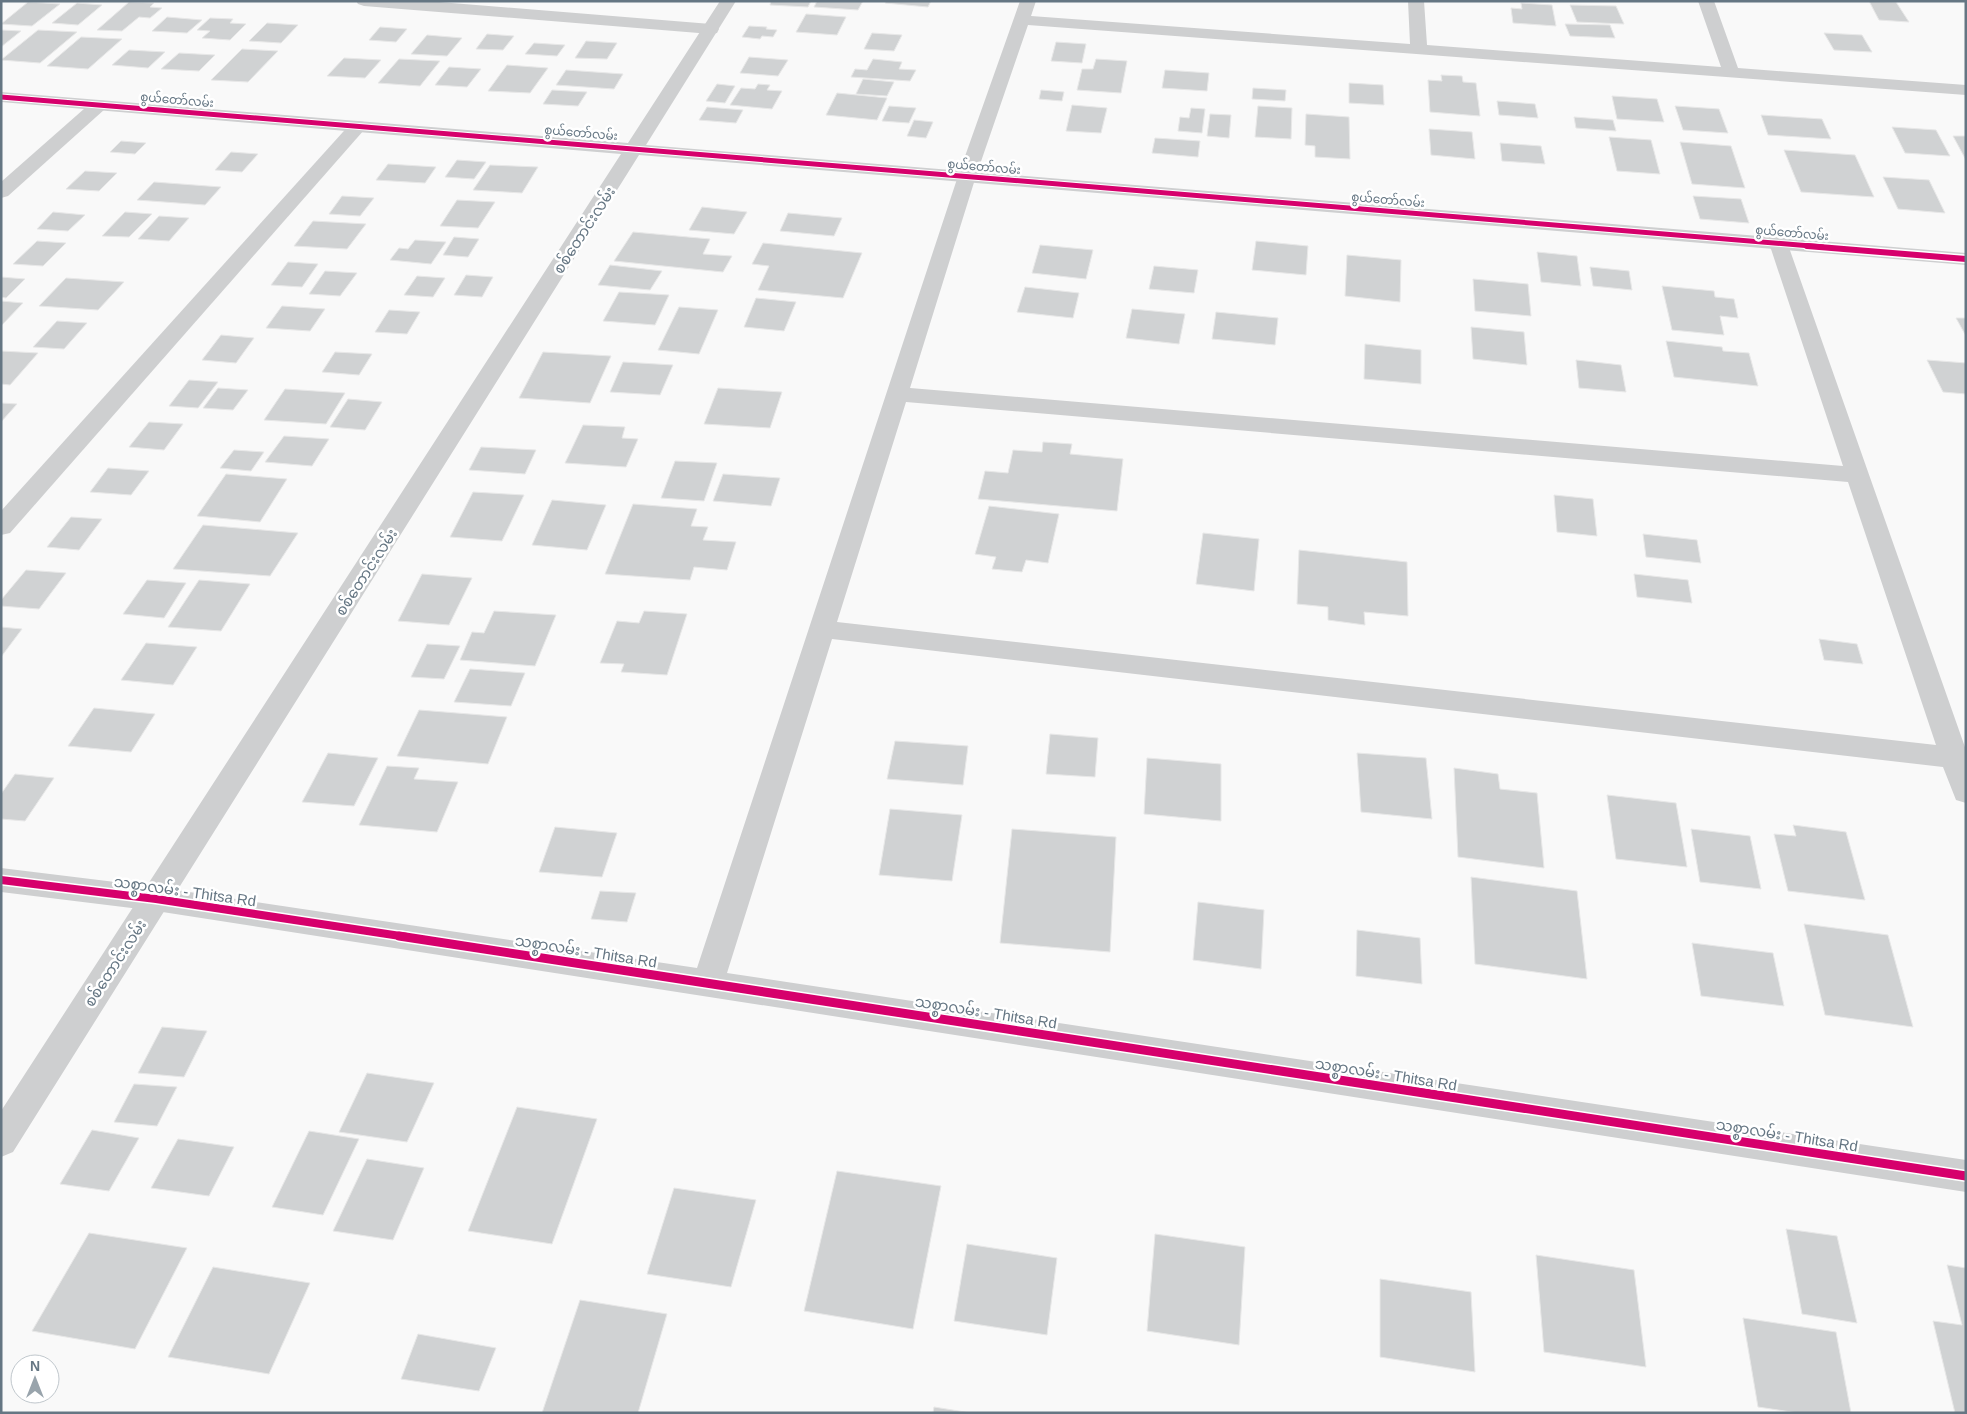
<svg xmlns="http://www.w3.org/2000/svg" width="1967" height="1414" viewBox="0 0 1967 1414" font-family="Helvetica,'Noto Sans Myanmar',sans-serif">
  <style>
    .building { fill: #d0d2d3; stroke: #e8e8e8 }
    .lines { fill: none; stroke-linecap: round; stroke-linejoin: round }
    .minor { fill: #cecfd0; fill-rule: evenodd }
    .tertiary { fill: #cecfd0; fill-rule: evenodd }
    .cycleway-far3-casing { stroke: #fff; stroke-width: 7 }
    .cycleway-far2-casing { stroke: #fff; stroke-width: 9 }
    .cycleway-far1-casing { stroke: #fff; stroke-width: 11 }
    .cycleway-casing { stroke: #fff; stroke-width: 12 }
    .cycleway-far3 { stroke: #d6006c; stroke-width: 5 }
    .cycleway-far2 { stroke: #d6006c; stroke-width: 6 }
    .cycleway-far1 { stroke: #d6006c; stroke-width: 8 }
    .cycleway { stroke: #d6006c; stroke-width: 9 }
    .labels { text-anchor: middle; dominant-baseline: central; stroke-width: 5; stroke-linejoin: round; paint-order: stroke }
    .far-street-label { font-size: 12px; fill: #657683; stroke: #fff }
    .street-label { font-size: 15px; fill: #657683; stroke: #fff }
  </style>
  <rect width="100%" height="100%" fill="#f9f9f9"/>
  <g class="building">
    <polygon points="771,1 811,1 808,7 770,5"/>
    <polygon points="817,1 863,1 858,10 814,7"/>
    <polygon points="886,1 931,1 928,7 885,3"/>
    <polygon points="1869,1 1896,2 1909,22 1879,20"/>
    <polygon points="28,2 60,4 32,26 1,24"/>
    <polygon points="129,2 154,3 150,7 162,8 150,18 139,17 122,31 97,30"/>
    <polygon points="77,3 102,5 78,25 52,23"/>
    <polygon points="1521,3 1552,5 1556,26 1513,23 1511,8 1522,9"/>
    <polygon points="1570,5 1616,6 1624,24 1577,22"/>
    <polygon points="806,14 846,17 837,35 796,32"/>
    <polygon points="167,17 202,20 187,33 152,31"/>
    <polygon points="210,18 233,19 230,23 246,24 230,40 202,38 210,31 197,30"/>
    <polygon points="267,23 298,25 281,43 249,41"/>
    <polygon points="1565,24 1610,25 1615,38 1570,36"/>
    <polygon points="749,26 767,27 766,29 777,30 773,37 762,36 760,39 742,37"/>
    <polygon points="380,27 407,29 396,42 369,40"/>
    <polygon points="1,30 21,31 1,47"/>
    <polygon points="38,30 77,32 40,63 1,60"/>
    <polygon points="872,33 902,35 894,51 864,49"/>
    <polygon points="1824,33 1862,35 1872,52 1834,50"/>
    <polygon points="487,34 514,36 503,50 476,49"/>
    <polygon points="427,35 462,38 447,56 411,54"/>
    <polygon points="81,37 122,39 88,69 47,66"/>
    <polygon points="586,41 617,43 607,59 575,58"/>
    <polygon points="1056,42 1086,44 1082,63 1051,61"/>
    <polygon points="534,43 565,45 557,56 525,54"/>
    <polygon points="242,49 278,51 248,82 211,80"/>
    <polygon points="129,50 165,52 148,68 112,65"/>
    <polygon points="179,53 215,55 199,71 161,69"/>
    <polygon points="749,57 788,60 778,76 740,73"/>
    <polygon points="344,58 381,60 365,78 327,76"/>
    <polygon points="399,59 440,61 420,86 378,83"/>
    <polygon points="873,59 902,62 899,69 916,70 910,81 851,77 855,69 867,70"/>
    <polygon points="1096,59 1127,61 1121,93 1077,90 1082,69 1093,69"/>
    <polygon points="507,65 548,68 530,93 488,91"/>
    <polygon points="449,67 481,69 467,87 435,85"/>
    <polygon points="566,70 623,74 614,89 556,85"/>
    <polygon points="1165,70 1209,73 1207,91 1162,88"/>
    <polygon points="1441,75 1462,76 1463,82 1476,83 1480,116 1430,112 1428,80 1442,81"/>
    <polygon points="863,79 894,82 887,96 856,94"/>
    <polygon points="1349,83 1383,85 1384,105 1349,103"/>
    <polygon points="717,84 735,86 725,103 706,101"/>
    <polygon points="758,84 770,85 767,90 782,91 772,109 730,105 741,88 755,89"/>
    <polygon points="1253,88 1286,90 1285,101 1252,99"/>
    <polygon points="552,90 587,92 578,106 543,104"/>
    <polygon points="1041,90 1064,92 1062,101 1039,99"/>
    <polygon points="837,93 887,98 877,120 826,115"/>
    <polygon points="1612,96 1657,99 1664,122 1617,119"/>
    <polygon points="1497,101 1535,104 1538,118 1499,115"/>
    <polygon points="1072,105 1107,108 1101,133 1066,131"/>
    <polygon points="889,106 916,108 909,123 882,121"/>
    <polygon points="1258,106 1292,108 1291,139 1255,137"/>
    <polygon points="1675,106 1719,109 1728,133 1683,130"/>
    <polygon points="707,107 743,110 736,123 699,120"/>
    <polygon points="1191,108 1205,109 1202,133 1178,131 1180,117 1189,118"/>
    <polygon points="1210,114 1231,115 1229,138 1207,136"/>
    <polygon points="1306,114 1349,117 1350,159 1315,157 1315,146 1305,145"/>
    <polygon points="1761,115 1822,119 1831,139 1768,135"/>
    <polygon points="1574,117 1613,120 1616,131 1576,128"/>
    <polygon points="914,120 933,122 926,138 907,136"/>
    <polygon points="1892,127 1936,130 1950,156 1905,153"/>
    <polygon points="1429,129 1472,132 1475,159 1431,155"/>
    <polygon points="1953,136 1966,136 1966,160"/>
    <polygon points="1609,137 1651,140 1660,174 1617,171"/>
    <polygon points="1155,138 1200,141 1198,157 1152,153"/>
    <polygon points="121,141 146,143 135,154 110,152"/>
    <polygon points="1680,142 1731,146 1745,188 1692,184"/>
    <polygon points="1500,143 1541,146 1545,164 1502,161"/>
    <polygon points="1784,150 1855,155 1874,197 1801,192"/>
    <polygon points="231,152 258,154 242,172 215,170"/>
    <polygon points="457,160 486,162 474,179 445,177"/>
    <polygon points="388,164 436,167 425,183 376,180"/>
    <polygon points="490,165 538,167 522,193 473,190"/>
    <polygon points="85,171 117,173 99,191 66,189"/>
    <polygon points="1883,177 1929,180 1945,213 1898,209"/>
    <polygon points="154,182 221,187 205,205 137,200"/>
    <polygon points="342,196 374,198 360,216 329,214"/>
    <polygon points="1693,196 1741,199 1749,223 1700,219"/>
    <polygon points="457,200 495,202 478,228 440,226"/>
    <polygon points="702,207 747,212 734,234 689,230"/>
    <polygon points="53,212 85,215 68,231 37,229"/>
    <polygon points="125,212 152,214 129,237 102,236"/>
    <polygon points="788,213 842,218 834,236 780,231"/>
    <polygon points="159,216 189,218 169,241 138,239"/>
    <polygon points="313,221 366,224 347,249 294,246"/>
    <polygon points="633,232 710,239 703,254 732,256 723,272 614,261"/>
    <polygon points="454,237 479,239 468,257 443,255"/>
    <polygon points="415,240 446,242 431,264 390,260 399,248 408,249"/>
    <polygon points="37,241 66,243 43,266 13,264"/>
    <polygon points="1256,241 1308,246 1306,275 1252,270"/>
    <polygon points="763,243 862,253 843,298 758,290 769,266 752,264"/>
    <polygon points="1040,245 1093,250 1086,279 1032,273"/>
    <polygon points="1537,252 1577,256 1581,286 1541,282"/>
    <polygon points="1347,255 1401,260 1400,302 1345,296"/>
    <polygon points="288,262 318,264 302,287 271,285"/>
    <polygon points="610,265 662,271 650,290 598,285"/>
    <polygon points="1154,266 1198,270 1194,293 1149,289"/>
    <polygon points="1590,267 1629,271 1632,290 1593,286"/>
    <polygon points="325,271 357,273 340,296 309,294"/>
    <polygon points="466,275 493,277 482,297 454,295"/>
    <polygon points="417,276 445,278 433,297 404,295"/>
    <polygon points="1,277 25,279 6,298 1,297"/>
    <polygon points="66,278 124,282 98,310 39,306"/>
    <polygon points="1473,279 1528,284 1531,316 1475,311"/>
    <polygon points="1662,286 1714,291 1715,297 1734,299 1738,318 1720,316 1724,335 1672,330"/>
    <polygon points="1025,287 1079,293 1073,318 1017,312"/>
    <polygon points="619,292 669,295 655,325 603,321"/>
    <polygon points="756,298 796,302 784,331 744,327"/>
    <polygon points="1,301 23,303 1,326"/>
    <polygon points="282,306 325,309 310,331 266,328"/>
    <polygon points="679,307 718,310 699,354 658,350"/>
    <polygon points="1132,309 1185,314 1179,344 1126,338"/>
    <polygon points="389,310 420,312 407,334 375,332"/>
    <polygon points="1216,312 1278,318 1275,345 1212,339"/>
    <polygon points="1956,318 1966,318 1966,336"/>
    <polygon points="57,321 87,323 64,349 33,347"/>
    <polygon points="1471,327 1524,332 1527,365 1473,359"/>
    <polygon points="221,335 254,338 236,363 202,360"/>
    <polygon points="1666,341 1722,347 1723,351 1749,353 1758,386 1674,377"/>
    <polygon points="1365,344 1421,350 1421,384 1364,379"/>
    <polygon points="1,351 38,353 10,385 1,384"/>
    <polygon points="335,352 372,354 359,375 322,372"/>
    <polygon points="543,352 611,356 590,403 519,398"/>
    <polygon points="1576,360 1621,365 1626,392 1579,388"/>
    <polygon points="1927,360 1966,363 1966,394 1943,392"/>
    <polygon points="623,362 673,365 660,395 610,392"/>
    <polygon points="189,380 218,382 198,408 169,406"/>
    <polygon points="218,388 248,390 233,410 203,408"/>
    <polygon points="718,388 782,392 770,428 704,424"/>
    <polygon points="285,389 345,393 326,424 264,420"/>
    <polygon points="348,399 382,402 365,430 330,427"/>
    <polygon points="1,403 17,404 1,422"/>
    <polygon points="149,422 183,424 164,450 129,447"/>
    <polygon points="583,425 625,427 622,438 638,439 626,467 565,463"/>
    <polygon points="284,436 329,439 312,466 265,462"/>
    <polygon points="1043,442 1072,444 1070,454 1123,459 1117,511 978,499 985,471 1008,473 1013,450 1042,452"/>
    <polygon points="481,447 536,450 525,474 469,470"/>
    <polygon points="234,450 264,452 251,471 220,468"/>
    <polygon points="675,461 717,463 704,501 661,498"/>
    <polygon points="108,468 149,471 131,495 90,492"/>
    <polygon points="226,474 287,479 260,522 197,516"/>
    <polygon points="723,474 780,478 771,506 713,501"/>
    <polygon points="473,492 524,495 502,541 450,537"/>
    <polygon points="1554,495 1593,499 1597,536 1557,532"/>
    <polygon points="552,500 606,505 587,550 532,545"/>
    <polygon points="633,504 697,509 691,526 708,527 703,540 736,542 727,570 694,567 690,580 605,574"/>
    <polygon points="989,506 1059,514 1048,563 1026,560 1022,572 992,569 996,557 975,554"/>
    <polygon points="71,517 102,519 79,550 47,547"/>
    <polygon points="203,525 298,533 270,576 173,569"/>
    <polygon points="1203,533 1259,539 1254,591 1196,584"/>
    <polygon points="1643,534 1697,540 1701,563 1646,557"/>
    <polygon points="1299,550 1407,562 1408,616 1364,612 1365,625 1328,620 1328,607 1297,604"/>
    <polygon points="26,570 66,573 39,609 1,606 1,600"/>
    <polygon points="422,574 472,578 449,625 398,621"/>
    <polygon points="1634,574 1688,580 1692,603 1637,597"/>
    <polygon points="147,580 186,583 164,618 123,614"/>
    <polygon points="199,580 250,584 221,631 168,627"/>
    <polygon points="494,611 556,615 535,666 460,660 472,632 484,633"/>
    <polygon points="644,611 687,614 667,675 621,672 624,664 600,663 617,621 639,623"/>
    <polygon points="1,627 22,629 1,657"/>
    <polygon points="1819,639 1857,644 1863,664 1824,660"/>
    <polygon points="146,643 197,647 173,685 121,680"/>
    <polygon points="427,644 460,646 444,679 411,677"/>
    <polygon points="470,669 525,673 511,706 454,702"/>
    <polygon points="94,708 155,714 131,752 68,746"/>
    <polygon points="419,710 507,717 488,764 397,756"/>
    <polygon points="1050,734 1098,738 1095,777 1046,774"/>
    <polygon points="895,741 968,746 963,785 887,779"/>
    <polygon points="328,753 378,758 354,806 302,802"/>
    <polygon points="1357,753 1426,758 1432,819 1361,812"/>
    <polygon points="1147,758 1221,764 1221,821 1144,814"/>
    <polygon points="387,766 419,768 414,779 458,782 437,832 359,825"/>
    <polygon points="1454,768 1498,774 1500,789 1537,793 1544,868 1458,857"/>
    <polygon points="15,774 54,778 25,821 1,819 1,794"/>
    <polygon points="1607,795 1676,803 1687,867 1616,859"/>
    <polygon points="890,809 962,815 952,881 879,875"/>
    <polygon points="1793,825 1846,832 1865,900 1788,891 1774,834 1796,836"/>
    <polygon points="555,827 617,833 602,877 539,872"/>
    <polygon points="1012,829 1116,837 1110,952 1000,943"/>
    <polygon points="1691,829 1750,836 1761,889 1700,882"/>
    <polygon points="1471,877 1577,891 1587,979 1475,964"/>
    <polygon points="600,891 636,893 627,922 591,919"/>
    <polygon points="1198,902 1264,910 1261,969 1193,960"/>
    <polygon points="1804,924 1888,935 1913,1027 1825,1015"/>
    <polygon points="1357,930 1420,938 1422,984 1356,976"/>
    <polygon points="1692,943 1773,953 1784,1006 1701,996"/>
    <polygon points="162,1027 207,1031 184,1077 138,1073"/>
    <polygon points="367,1073 434,1083 407,1142 339,1132"/>
    <polygon points="134,1084 177,1087 157,1126 114,1122"/>
    <polygon points="517,1107 597,1119 552,1244 468,1231"/>
    <polygon points="92,1130 139,1138 109,1191 60,1184"/>
    <polygon points="309,1131 359,1139 323,1215 272,1207"/>
    <polygon points="178,1139 234,1147 209,1196 151,1188"/>
    <polygon points="367,1159 424,1168 393,1240 333,1231"/>
    <polygon points="837,1171 941,1186 913,1329 804,1311"/>
    <polygon points="674,1188 756,1200 731,1287 647,1274"/>
    <polygon points="1786,1229 1837,1236 1857,1323 1802,1314"/>
    <polygon points="89,1233 187,1248 135,1349 32,1331"/>
    <polygon points="1155,1234 1245,1247 1239,1345 1147,1331"/>
    <polygon points="967,1244 1057,1258 1047,1335 954,1321"/>
    <polygon points="1536,1255 1634,1270 1646,1367 1544,1352"/>
    <polygon points="1947,1265 1966,1268 1966,1413 1955,1413 1933,1321 1962,1325"/>
    <polygon points="213,1267 310,1283 269,1374 168,1357"/>
    <polygon points="1380,1279 1471,1292 1475,1372 1380,1357"/>
    <polygon points="580,1300 667,1314 638,1413 542,1413"/>
    <polygon points="1743,1318 1836,1332 1851,1413 1798,1413 1758,1407"/>
    <polygon points="418,1334 496,1348 479,1391 401,1379"/>
    <polygon points="934,1407 971,1413 933,1413"/>
  </g>
  <g class="lines">
    <g class="minor">
      <polygon points="356,1 427,1 711,24 717,25 719,29 717,33 711,34 364,6 358,4"/>
      <path d="M1020 1H1036L1031 16 1410 44 1408 1H1424L1427 45 1721 67 1698 1H1714L1738 68 1966 85V95L1028 25 976 176 910 388 1843 466 1769 243 1772 239 1779 237 1786 239 1966 750V803L1956 800 1943 767 832 639 727 973 1966 1160V1192L156 911 1 892V868L156 887 697 968 958 176ZM906 402 1848 482 1936 745 837 622Z"/>
      <polygon points="99,100 105,101 108,105 105,109 8,196 1,198 1,182 93,101"/>
      <polygon points="358,121 364,122 367,126 364,130 10,533 1,535 1,511 352,122"/>
    </g>
    <polygon class="tertiary" points="720,1 736,1 646,145 1966,253 1966,265 639,155 13,1152 1,1157 1,1111 621,154 1,102 1,92 628,143"/>
    <defs>
      <polyline id="cycleway-far3" points="1,97 1823,247"/>
      <polyline id="cycleway-far2" points="1807,246 1966,259"/>
      <polyline id="cycleway-far1" points="1,880 156,899 407,937"/>
      <polyline id="cycleway" points="399,936 1966,1176"/>
    </defs>
    <use href="#cycleway-far3" class="cycleway-far3-casing"/>
    <use href="#cycleway-far2" class="cycleway-far2-casing"/>
    <use href="#cycleway-far1" class="cycleway-far1-casing"/>
    <use href="#cycleway" class="cycleway-casing"/>
    <use href="#cycleway-far3" class="cycleway-far3"/>
    <use href="#cycleway-far2" class="cycleway-far2"/>
    <use href="#cycleway-far1" class="cycleway-far1"/>
    <use href="#cycleway" class="cycleway"/>
  </g>
  <g class="labels">
    <g class="far-street-label">
      <text transform="translate(177 100) rotate(5)">စွယ်တော်လမ်း</text>
      <text transform="translate(581 133) rotate(5)">စွယ်တော်လမ်း</text>
      <text transform="translate(984 167) rotate(5)">စွယ်တော်လမ်း</text>
      <text transform="translate(1388 200) rotate(5)">စွယ်တော်လမ်း</text>
      <text transform="translate(1792 233) rotate(5)">စွယ်တော်လမ်း</text>
    </g>
    <g class="street-label">
      <text transform="translate(584 230) rotate(-57)">စစ်တောင်းလမ်း</text>
      <text transform="translate(366 572) rotate(-57)">စစ်တောင်းလမ်း</text>
      <text transform="translate(185 891) rotate(8)">သစ္စာလမ်း - Thitsa Rd</text>
      <text transform="translate(586 951) rotate(9)">သစ္စာလမ်း - Thitsa Rd</text>
      <text transform="translate(115 963) rotate(-57)">စစ်တောင်းလမ်း</text>
      <text transform="translate(986 1012) rotate(9)">သစ္စာလမ်း - Thitsa Rd</text>
      <text transform="translate(1386 1074) rotate(9)">သစ္စာလမ်း - Thitsa Rd</text>
      <text transform="translate(1787 1135) rotate(9)">သစ္စာလမ်း - Thitsa Rd</text>
    </g>
  </g>
  <rect width="1967" height="1414" fill="none" stroke="#657683" stroke-width="5"/>
  <g transform="translate(35 1379)"><circle r="24" fill="#ffffff" stroke="#c1c8cd"/>
  <path d="M0-4L9 19L0 12L-9 19Z" fill="#99a4ac"/>
  <text y="-8" font-size="14" font-weight="bold" text-anchor="middle" fill="#657683">N</text>
  </g>
</svg>
